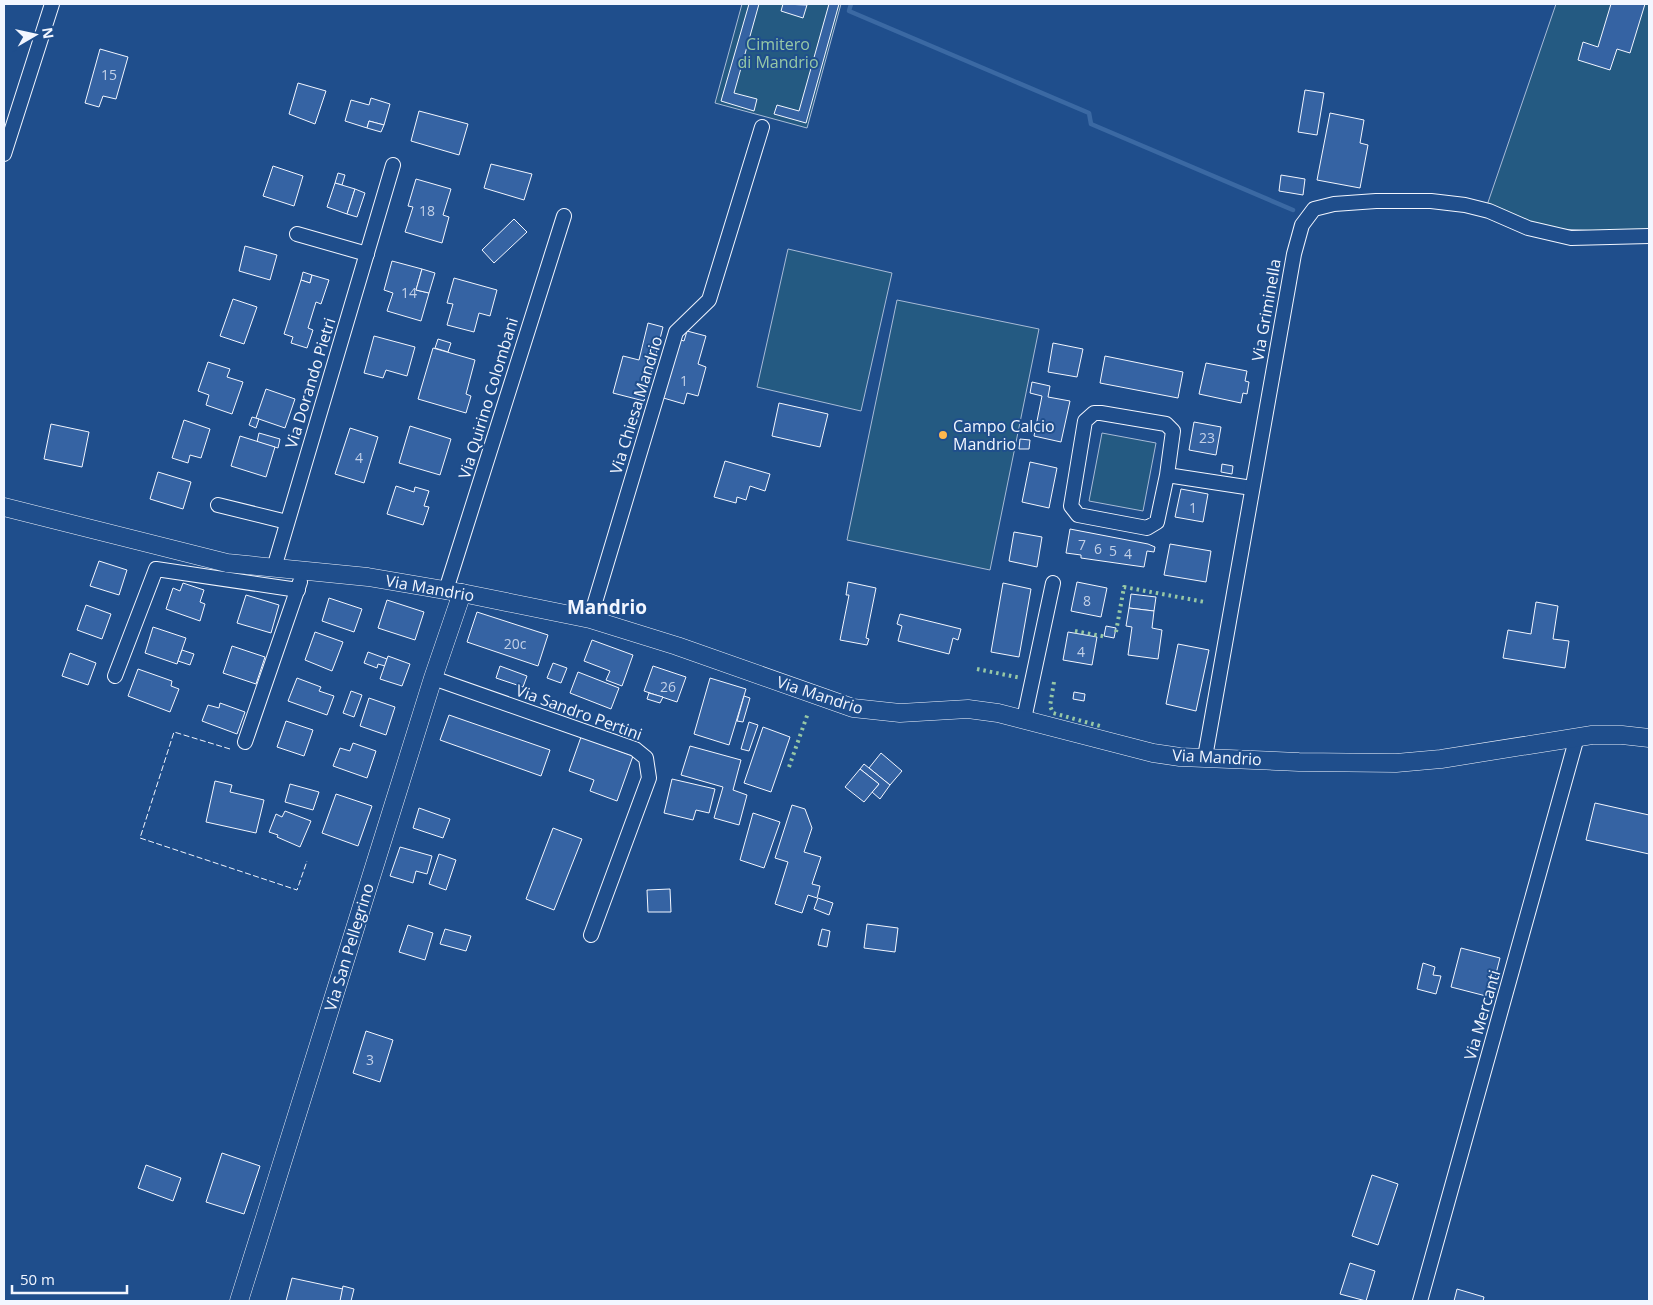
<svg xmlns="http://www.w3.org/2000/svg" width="1653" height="1305" viewBox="0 0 1653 1305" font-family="'Open Sans',sans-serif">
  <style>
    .green { fill: #245a82; stroke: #a8bbd7 }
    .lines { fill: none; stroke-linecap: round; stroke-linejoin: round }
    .stream { stroke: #3b69a3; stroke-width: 4.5 }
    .building { fill: #3563a3; stroke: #f2f6ff }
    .minor-casing { stroke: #f2f6ff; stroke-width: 16 }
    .tertiary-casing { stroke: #f2f6ff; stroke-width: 19 }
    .minor { stroke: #1f4e8c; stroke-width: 14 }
    .tertiary { stroke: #1f4e8c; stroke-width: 18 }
    .hedge { stroke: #97c8a6; stroke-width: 4; stroke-dasharray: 2.5 4; stroke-linecap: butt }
    .fence { stroke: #f2f6ff; stroke-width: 1; stroke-dasharray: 6 2.5; stroke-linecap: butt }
    .poi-dot { fill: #ffb74d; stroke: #1f4e8c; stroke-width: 2 }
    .labels { text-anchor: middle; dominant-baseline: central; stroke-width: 4; stroke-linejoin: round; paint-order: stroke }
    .number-label { font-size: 14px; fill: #c3d1e8 }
    .park-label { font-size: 16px; fill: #97c8a6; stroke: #1f4e8c }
    .street-label { font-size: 16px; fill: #f2f6ff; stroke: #1f4e8c }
    .poi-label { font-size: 16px; fill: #f2f6ff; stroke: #1f4e8c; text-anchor: start }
    .quarter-label { font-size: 19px; font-weight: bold; fill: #f2f6ff; stroke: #1f4e8c }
  </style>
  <rect width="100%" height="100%" fill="#1f4e8c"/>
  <g class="green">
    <polygon points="742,4 841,4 807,128 715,103"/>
    <polygon points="1556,4 1649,4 1649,233 1559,229 1484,214"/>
    <polygon points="788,249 892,273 861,411 757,387"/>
    <polygon points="897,300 1039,329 990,570 847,540"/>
    <polygon points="1102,433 1156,443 1143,511 1089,501"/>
  </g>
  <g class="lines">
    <polyline class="stream" points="851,4 849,11 1089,113 1091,124 1293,210"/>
  </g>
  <g class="building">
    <polygon points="749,4 759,4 734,93 757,99 754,111 721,101"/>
    <polygon points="783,4 807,5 803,18 781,11"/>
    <polygon points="829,4 839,4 806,123 774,114 777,105 799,111"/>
    <polygon points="1611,4 1645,4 1630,53 1617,49 1610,70 1578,60 1583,42 1598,47"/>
    <polygon points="100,49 128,57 116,99 103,96 99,107 85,103"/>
    <polygon points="298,83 326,91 315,124 289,114"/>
    <polygon points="1305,90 1324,93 1317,135 1298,132"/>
    <polygon points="371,98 390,104 384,125 369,121 367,128 345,121 351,100 369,105"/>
    <polygon points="419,111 468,124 459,155 411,141"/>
    <polygon points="1330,113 1364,120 1360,143 1368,145 1360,188 1317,180"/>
    <polygon points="369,121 384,125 381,132 367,128"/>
    <polygon points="491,164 532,174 524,200 484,188"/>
    <polygon points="273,166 303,176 294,206 263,196"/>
    <polygon points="338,173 345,175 342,185 335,183"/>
    <polygon points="1281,175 1305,179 1303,195 1279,191"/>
    <polygon points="416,179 451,189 443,215 449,217 442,243 405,232 413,207 408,206"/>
    <polygon points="335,183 355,189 347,214 327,207"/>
    <polygon points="355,189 365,193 357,217 347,214"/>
    <polygon points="514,219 527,232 494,263 482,250"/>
    <polygon points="245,246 277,255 270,280 239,271"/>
    <polygon points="392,261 422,269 416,290 429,293 421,321 387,311 393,293 384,290"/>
    <polygon points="422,269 435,273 429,293 416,290"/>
    <polygon points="303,272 312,275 310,283 301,280"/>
    <polygon points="312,275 329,280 321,304 316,302 308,328 313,330 307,348 291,343 293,337 284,334 301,280 310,283"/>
    <polygon points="454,278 497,290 490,316 479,313 474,332 447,325 453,304 447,303"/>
    <polygon points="233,299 257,307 244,344 220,336"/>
    <polygon points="648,323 663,327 644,401 613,393 623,356 639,360"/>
    <polygon points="687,331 706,336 698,364 706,367 698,396 687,393 684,404 660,397 678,339 684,341"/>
    <polygon points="374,336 415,347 407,376 386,370 383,378 364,373"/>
    <polygon points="438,339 451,343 448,352 435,348"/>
    <polygon points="1053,343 1083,349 1077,377 1048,372"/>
    <polygon points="433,348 475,360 466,394 471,396 466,413 418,399"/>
    <polygon points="1105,356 1183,372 1178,398 1100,383"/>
    <polygon points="208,362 230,369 227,377 243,382 232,414 206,405 209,395 198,391"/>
    <polygon points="1206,363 1247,371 1245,381 1249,382 1247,394 1243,393 1241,403 1199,394"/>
    <polygon points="1032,382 1050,386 1048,397 1070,401 1061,442 1034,436 1042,396 1030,393"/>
    <polygon points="266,389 295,399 285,428 256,418"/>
    <polygon points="779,403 828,414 820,447 772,436"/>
    <polygon points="252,417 259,419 256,428 249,425"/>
    <polygon points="184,420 210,429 201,458 190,455 188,463 172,458"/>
    <polygon points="1194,422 1221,427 1216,455 1189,450"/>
    <polygon points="51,424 89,432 82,467 44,459"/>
    <polygon points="410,426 451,439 440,475 399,463"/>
    <polygon points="350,428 378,437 364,483 335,474"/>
    <polygon points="259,433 280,439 278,448 257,442"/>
    <polygon points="240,436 275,447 266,477 231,466"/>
    <polygon points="1020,439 1030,440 1029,449 1019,449"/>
    <polygon points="725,461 770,474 765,491 750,486 746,500 737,497 736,503 714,497"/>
    <polygon points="1030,462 1057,468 1049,508 1022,502"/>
    <polygon points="1222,464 1233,466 1232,474 1221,472"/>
    <polygon points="158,472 191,482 183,509 150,499"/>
    <polygon points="396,486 414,492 415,487 429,491 424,506 429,507 423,525 387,514"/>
    <polygon points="1181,489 1208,494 1203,522 1175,517"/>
    <polygon points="1070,529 1148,544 1155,547 1154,552 1147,551 1144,567 1081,558 1081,555 1066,553"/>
    <polygon points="1014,532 1042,537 1037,567 1009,561"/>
    <polygon points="1170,544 1211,551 1206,582 1164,575"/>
    <polygon points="99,561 127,570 119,595 90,586"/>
    <polygon points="848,582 876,588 866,638 869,639 867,645 840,640 849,595 846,595"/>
    <polygon points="1077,582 1107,588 1101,617 1071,611"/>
    <polygon points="183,583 204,590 200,602 205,604 200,621 166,609 173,588 180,591"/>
    <polygon points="1003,583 1031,589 1019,657 991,652"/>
    <polygon points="1131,594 1156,597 1154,611 1129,608"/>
    <polygon points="246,595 279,605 271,633 237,623"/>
    <polygon points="329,598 362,609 354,632 322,621"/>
    <polygon points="387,600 424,612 415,640 378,628"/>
    <polygon points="1536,602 1558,606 1553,639 1569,641 1565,668 1503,658 1508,630 1531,634"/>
    <polygon points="86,605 111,614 102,639 77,630"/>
    <polygon points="1129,608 1154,611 1152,628 1162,630 1158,659 1128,655 1132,627 1126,626"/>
    <polygon points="477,612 548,635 538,666 467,642"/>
    <polygon points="900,614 961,629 958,640 953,638 949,654 898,641 902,626 897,624"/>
    <polygon points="1106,626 1116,628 1114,638 1104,636"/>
    <polygon points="153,627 186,638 177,664 145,653"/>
    <polygon points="315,632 343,642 332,671 305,660"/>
    <polygon points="1068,632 1097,637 1092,665 1063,660"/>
    <polygon points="592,640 633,655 622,686 606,680 610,671 584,661"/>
    <polygon points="1178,644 1209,650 1196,711 1166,704"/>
    <polygon points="232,646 265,657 256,684 223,673"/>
    <polygon points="182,650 194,654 190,665 178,661"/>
    <polygon points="368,652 387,659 385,666 378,664 377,668 364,663"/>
    <polygon points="70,653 96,663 88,685 62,676"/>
    <polygon points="388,656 410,664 402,686 380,679"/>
    <polygon points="553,663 567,668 561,683 547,678"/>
    <polygon points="500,666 527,676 523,687 496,678"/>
    <polygon points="653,666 686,677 677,702 644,691"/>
    <polygon points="138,669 172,681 171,686 179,689 170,712 128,696"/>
    <polygon points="578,672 619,688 611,709 570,693"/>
    <polygon points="297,678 321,687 319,691 334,696 327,715 288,701"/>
    <polygon points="710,678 746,689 729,745 694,734"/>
    <polygon points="351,691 362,695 354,717 343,713"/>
    <polygon points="1074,692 1085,694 1084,701 1073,699"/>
    <polygon points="649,693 663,697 660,703 647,699"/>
    <polygon points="744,696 750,698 743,722 737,721"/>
    <polygon points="369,698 395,707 386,735 360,726"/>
    <polygon points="220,703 245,712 237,734 202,721 208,705 219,708"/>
    <polygon points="449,715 550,750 541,776 440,740"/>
    <polygon points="286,721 313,730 304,756 277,747"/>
    <polygon points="749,722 758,725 749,751 741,749"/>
    <polygon points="763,727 790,737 771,792 744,783"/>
    <polygon points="581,737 633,756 617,801 590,791 594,780 569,771"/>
    <polygon points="353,743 376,751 367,778 333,766 340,748 350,751"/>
    <polygon points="690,746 741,760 733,790 747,795 739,825 714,818 723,787 681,775"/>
    <polygon points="881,753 902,771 890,785 869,768"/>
    <polygon points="864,764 890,785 880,799 872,792 879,784 860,769"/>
    <polygon points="860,769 879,784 864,802 845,787"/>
    <polygon points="672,779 715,789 709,813 696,810 693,820 664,813"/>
    <polygon points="215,781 232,785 230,792 264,800 256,833 206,822"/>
    <polygon points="290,784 319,792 313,810 285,802"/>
    <polygon points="336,794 372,806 358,846 322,833"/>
    <polygon points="1595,803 1649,815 1649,854 1586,840"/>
    <polygon points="792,805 805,809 812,828 804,852 821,857 812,884 820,886 817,898 808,895 802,913 775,904 788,862 775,858"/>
    <polygon points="419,808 450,819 443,838 413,828"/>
    <polygon points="285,811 311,821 300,847 277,837 278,835 269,832 276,814 282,817"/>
    <polygon points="753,813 780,822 764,868 740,860"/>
    <polygon points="553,828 582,839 554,910 526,899"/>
    <polygon points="400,847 432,856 427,874 416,871 413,883 390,876"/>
    <polygon points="439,854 456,860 446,890 429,884"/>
    <polygon points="670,889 671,912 648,912 647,890"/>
    <polygon points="818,898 833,903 829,915 814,909"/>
    <polygon points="867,924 898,928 895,952 864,948"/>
    <polygon points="408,925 433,933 425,960 399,952"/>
    <polygon points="445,929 471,936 466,951 440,944"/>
    <polygon points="822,929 830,931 827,947 818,945"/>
    <polygon points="1461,948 1500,958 1490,997 1451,987"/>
    <polygon points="1423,963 1435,967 1433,975 1441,976 1436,994 1417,989"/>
    <polygon points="366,1031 393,1040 380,1082 353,1073"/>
    <polygon points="222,1153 260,1166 244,1214 206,1202"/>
    <polygon points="146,1165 181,1178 173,1201 138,1188"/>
    <polygon points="1372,1175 1398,1184 1378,1245 1352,1236"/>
    <polygon points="1350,1263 1375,1271 1366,1301 1340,1294"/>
    <polygon points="292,1278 343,1289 340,1301 286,1301"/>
    <polygon points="343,1286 354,1289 351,1301 340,1301"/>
    <polygon points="1457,1289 1484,1297 1483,1301 1454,1301"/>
  </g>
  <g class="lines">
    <defs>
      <g id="minor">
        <polyline points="4,154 52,4"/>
        <polyline points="297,234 367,254"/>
        <polyline points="1167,475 1157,522 1147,528 1078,515 1071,506 1085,421 1094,413 1101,413 1166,424 1173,431 1167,475 1252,488"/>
        <polyline points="218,505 287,522"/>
        <polyline points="274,568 393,165"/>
        <polyline points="446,590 564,216"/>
        <polyline points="590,619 676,332 709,300 762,127"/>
        <polyline points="115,676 156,569 298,590"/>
        <polyline points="433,678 635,749 646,758 649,778 591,935"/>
        <polyline points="1024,719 1053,583"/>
        <polyline points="245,742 300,582"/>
        <polyline points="1205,757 1294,254 1302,225 1314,209 1334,204 1376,201 1431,201 1465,205 1489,211 1528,228 1571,238 1649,236"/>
        <polyline points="1420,1301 1577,737"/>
      </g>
      <g id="tertiary">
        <polyline points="4,507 227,563 368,577 462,593 590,619 677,646 853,708 900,713 968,709 998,713 1153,753 1180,757 1299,762 1396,763 1441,759 1592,735 1622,735 1649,738"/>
        <polyline points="239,1301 433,678 462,593"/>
      </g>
    </defs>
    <use href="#minor" class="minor-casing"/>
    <use href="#tertiary" class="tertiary-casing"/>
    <use href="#minor" class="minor"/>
    <use href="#tertiary" class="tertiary"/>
    <g class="hedge">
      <polyline points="1075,631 1107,637"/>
      <polyline points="1116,632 1124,587 1205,602"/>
      <polyline points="977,669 1021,678"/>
      <polyline points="1054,682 1050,706 1053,713 1100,726"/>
      <polyline points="789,767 808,713"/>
    </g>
    <polyline class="fence" points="230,749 174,732 140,838 297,890 307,861"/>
  </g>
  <circle class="poi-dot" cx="943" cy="435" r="5"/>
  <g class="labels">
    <g class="number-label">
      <text x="109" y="74">15</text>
      <text x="427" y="210">18</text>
      <text x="409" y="292">14</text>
      <text x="684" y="380">1</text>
      <text x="1207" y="437">23</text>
      <text x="359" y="457">4</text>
      <text x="1193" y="507">1</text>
      <text x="1082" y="544">7</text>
      <text x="1098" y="548">6</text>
      <text x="1113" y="550">5</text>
      <text x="1128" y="553">4</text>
      <text x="1087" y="600">8</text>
      <text x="515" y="643">20c</text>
      <text x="1081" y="651">4</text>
      <text x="668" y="686">26</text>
      <text x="370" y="1059">3</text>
    </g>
    <g class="park-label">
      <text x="778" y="44">Cimitero<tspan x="778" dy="18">di Mandrio</tspan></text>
    </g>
    <g class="street-label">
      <text transform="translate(1266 310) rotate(-80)">Via Griminella</text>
      <text transform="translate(310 383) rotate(-73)">Via Dorando Pietri</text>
      <text transform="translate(488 398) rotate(-73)">Via Quirino Colombani</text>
      <text transform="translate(636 405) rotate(-73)">Via Chiesa Mandrio</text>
      <text transform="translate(430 588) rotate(10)">Via Mandrio</text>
      <text transform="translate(820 695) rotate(18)">Via Mandrio</text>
      <text transform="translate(579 712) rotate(20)">Via Sandro Pertini</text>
      <text transform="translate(1217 757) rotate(3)">Via Mandrio</text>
      <text transform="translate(349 947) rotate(-73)">Via San Pellegrino</text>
      <text transform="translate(1482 1015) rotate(-74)">Via Mercanti</text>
    </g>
    <g class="poi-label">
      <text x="953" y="426">Campo Calcio<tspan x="953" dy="18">Mandrio</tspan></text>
    </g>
    <g class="quarter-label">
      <text x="607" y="607">Mandrio</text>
    </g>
  </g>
  <rect width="1653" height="1305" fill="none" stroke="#f2f6ff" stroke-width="10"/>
  <g transform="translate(35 35) rotate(81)" stroke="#1f4e8c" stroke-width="4" paint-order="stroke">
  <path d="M0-4L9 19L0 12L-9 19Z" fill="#f2f6ff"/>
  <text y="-8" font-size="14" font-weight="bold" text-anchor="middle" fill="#f2f6ff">N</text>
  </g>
  <path d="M12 1285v8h115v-8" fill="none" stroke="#f2f6ff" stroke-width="2.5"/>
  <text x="20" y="1285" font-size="15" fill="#f2f6ff" stroke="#1f4e8c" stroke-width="4" paint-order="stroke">50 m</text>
</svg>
